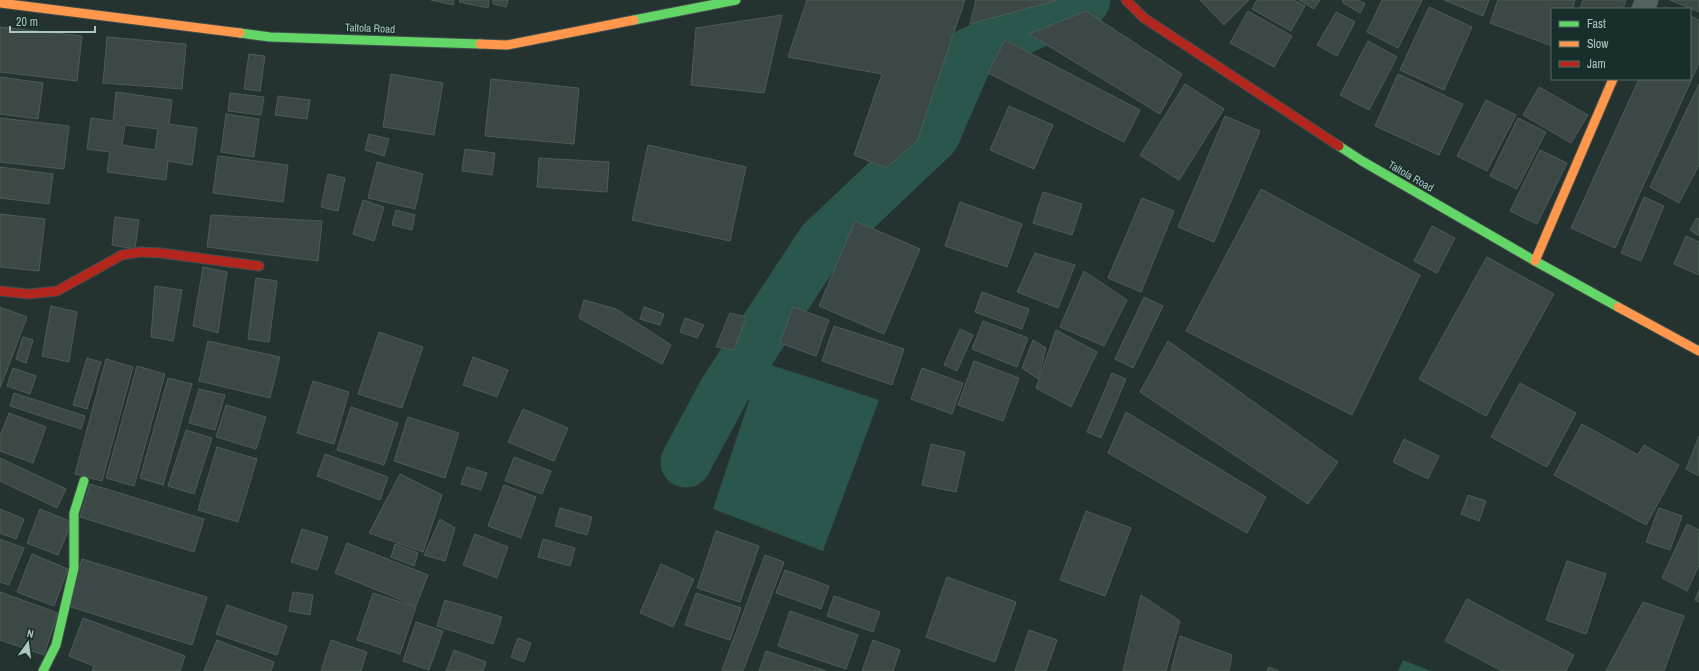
<svg xmlns="http://www.w3.org/2000/svg" width="1699" height="671" viewBox="0 0 1699 671" font-family="'Archivo Narrow',sans-serif">
  <style>
    .water { fill: #2a564d }
    .lines { fill: none; stroke-linecap: round; stroke-linejoin: round }
    .river { stroke: #2a564d; stroke-width: 51 }
    .building { fill: #3c4845; stroke: #4c5c58; fill-rule: evenodd }
    .street-casing { stroke: #424e4b; stroke-width: 24 }
    .fast-casing { stroke: #424e4b; stroke-width: 11 }
    .slow-casing { stroke: #424e4b; stroke-width: 11 }
    .jam-casing { stroke: #424e4b; stroke-width: 11 }
    .street { stroke: #54625f; stroke-width: 22 }
    .fast { stroke: #63d668; stroke-width: 9 }
    .slow { stroke: #ff974d; stroke-width: 9 }
    .jam { stroke: #b3261e; stroke-width: 9 }
    .labels { text-anchor: middle; dominant-baseline: central; stroke-width: 3; stroke-linejoin: round; paint-order: stroke }
    .street-label { font-size: 11px; fill: #acc6c2; stroke: #182e2a }
  </style>
  <rect width="100%" height="100%" fill="#253330"/>
  <g class="water">
    <polygon points="762,362 879,400 823,551 713,509"/>
    <polygon points="1403,660 1431,671 1398,671"/>
  </g>
  <g class="lines">
    <polyline class="river" points="686,462 724,391 822,242 934,136 970,53 1085,0"/>
  </g>
  <g class="building">
    <polygon points="431,0 454,0 453,5"/>
    <polygon points="460,0 489,0 488,8 459,2"/>
    <polygon points="493,0 508,0 506,7 493,4"/>
    <polygon points="807,0 965,0 917,141 886,168 854,155 882,74 788,57"/>
    <polygon points="976,0 1058,0 970,24"/>
    <polygon points="1200,0 1249,0 1224,25"/>
    <polygon points="1257,0 1294,0 1305,6 1291,31 1252,9"/>
    <polygon points="1299,0 1320,0 1314,9"/>
    <polygon points="1343,0 1358,0 1365,4 1360,13 1342,2"/>
    <polygon points="1382,0 1422,0 1398,48 1367,32"/>
    <polygon points="1444,0 1489,0 1483,16"/>
    <polygon points="1498,0 1575,0 1572,9 1552,9 1552,46 1490,23"/>
    <polygon points="1583,0 1626,0 1623,9 1580,9"/>
    <polygon points="1670,0 1699,0 1699,12"/>
    <polygon points="1429,7 1472,27 1444,90 1400,70"/>
    <polygon points="1086,11 1182,74 1160,114 1029,34"/>
    <polygon points="1248,11 1292,36 1274,67 1230,43"/>
    <polygon points="1336,12 1355,22 1337,56 1317,45"/>
    <polygon points="782,15 764,93 691,85 696,28"/>
    <polygon points="1690,16 1699,20 1699,63 1615,248 1571,228 1639,79 1690,79"/>
    <polygon points="0,27 82,36 77,81 0,72"/>
    <polygon points="107,37 186,44 182,89 103,83"/>
    <polygon points="1005,40 1140,110 1124,142 988,73"/>
    <polygon points="1368,41 1397,57 1369,110 1340,95"/>
    <polygon points="249,54 265,56 260,91 244,89"/>
    <polygon points="391,74 443,83 434,135 383,127"/>
    <polygon points="1398,74 1463,104 1439,155 1375,126"/>
    <polygon points="0,77 43,83 38,119 0,114"/>
    <polygon points="491,79 579,88 574,144 485,136"/>
    <polygon points="1185,84 1224,109 1179,180 1140,155"/>
    <polygon points="1699,84 1699,165 1679,203 1650,187"/>
    <polygon points="1539,87 1588,115 1571,143 1523,115"/>
    <path d="M116 92 172 100 169 124 197 128 192 165 168 161 166 180 107 172 110 152 87 149 91 118 113 121ZM125 125 158 129 155 150 122 145Z"/>
    <polygon points="230,93 264,97 261,115 228,111"/>
    <polygon points="278,96 310,100 307,119 275,115"/>
    <polygon points="1486,100 1516,115 1487,171 1457,156"/>
    <polygon points="1009,106 1053,125 1034,169 990,150"/>
    <polygon points="226,114 259,119 254,157 221,152"/>
    <polygon points="1225,116 1260,131 1214,242 1178,227"/>
    <polygon points="0,118 69,126 64,169 0,162"/>
    <polygon points="1518,118 1546,132 1517,189 1490,176"/>
    <polygon points="369,134 389,139 384,156 365,150"/>
    <polygon points="648,145 746,167 730,241 632,220"/>
    <polygon points="465,149 495,153 492,175 462,171"/>
    <polygon points="1540,150 1567,163 1537,224 1510,211"/>
    <polygon points="218,156 288,165 283,202 213,193"/>
    <polygon points="539,158 609,162 607,192 537,187"/>
    <polygon points="377,162 423,174 415,209 368,198"/>
    <polygon points="0,167 53,174 49,204 0,198"/>
    <polygon points="328,174 345,178 338,211 321,207"/>
    <polygon points="1261,189 1420,275 1352,415 1186,331"/>
    <polygon points="1043,192 1082,204 1072,235 1033,223"/>
    <polygon points="1644,197 1664,206 1641,261 1621,253"/>
    <polygon points="1142,198 1174,211 1141,292 1108,278"/>
    <polygon points="363,200 384,207 374,241 353,234"/>
    <polygon points="960,202 1022,224 1007,267 945,246"/>
    <polygon points="396,210 415,215 412,230 392,225"/>
    <polygon points="0,214 45,219 39,271 0,267"/>
    <polygon points="211,215 322,221 318,261 207,247"/>
    <polygon points="115,217 139,220 135,249 112,245"/>
    <polygon points="1697,218 1699,219 1699,236 1690,230"/>
    <polygon points="855,221 920,249 884,334 819,306"/>
    <polygon points="1432,226 1455,238 1437,273 1414,261"/>
    <polygon points="1686,236 1699,242 1699,275 1674,264"/>
    <polygon points="1035,253 1075,265 1058,308 1017,292"/>
    <polygon points="1487,257 1554,294 1486,416 1419,379"/>
    <polygon points="203,267 227,272 218,333 193,326"/>
    <polygon points="1084,271 1127,300 1104,346 1060,327"/>
    <polygon points="256,278 277,281 269,342 248,339"/>
    <polygon points="155,286 182,290 173,341 151,337"/>
    <polygon points="982,292 1029,309 1022,329 975,312"/>
    <polygon points="1144,297 1163,306 1133,368 1115,359"/>
    <polygon points="584,300 616,309 671,345 662,364 579,318"/>
    <polygon points="51,306 77,312 69,362 42,356"/>
    <polygon points="0,307 27,317 0,388"/>
    <polygon points="644,307 664,314 660,325 640,319"/>
    <polygon points="793,307 829,320 816,356 780,343"/>
    <polygon points="730,313 746,317 734,350 716,347"/>
    <polygon points="685,318 704,325 697,338 680,332"/>
    <polygon points="983,321 1028,338 1017,367 972,349"/>
    <polygon points="834,326 904,349 892,385 822,361"/>
    <polygon points="960,329 973,335 957,371 944,365"/>
    <polygon points="1056,330 1097,352 1071,407 1036,388"/>
    <polygon points="379,332 423,347 402,408 358,394"/>
    <polygon points="23,337 33,340 26,363 16,359"/>
    <polygon points="1033,340 1046,348 1038,379 1022,368"/>
    <polygon points="208,341 280,357 270,398 199,381"/>
    <polygon points="1168,341 1338,462 1308,504 1140,392"/>
    <polygon points="473,357 508,370 497,397 463,385"/>
    <polygon points="87,358 101,362 87,409 73,405"/>
    <polygon points="106,359 133,367 102,481 75,474"/>
    <polygon points="974,361 1019,378 1003,421 958,405"/>
    <polygon points="137,366 165,374 134,486 106,478"/>
    <polygon points="13,368 36,376 30,394 7,386"/>
    <polygon points="922,368 963,383 952,414 911,399"/>
    <polygon points="1112,373 1126,379 1101,438 1087,432"/>
    <polygon points="168,378 192,384 163,485 140,478"/>
    <polygon points="313,381 349,392 334,444 297,433"/>
    <polygon points="1520,383 1576,413 1547,467 1491,437"/>
    <polygon points="199,389 225,395 215,430 189,423"/>
    <polygon points="14,393 85,416 81,429 10,406"/>
    <polygon points="226,405 266,417 256,449 216,437"/>
    <polygon points="351,407 398,423 384,465 337,450"/>
    <polygon points="523,409 568,428 554,461 508,442"/>
    <polygon points="1126,412 1266,497 1247,533 1108,453"/>
    <polygon points="9,413 46,427 33,463 0,451 0,436"/>
    <polygon points="408,417 459,433 445,478 394,461"/>
    <polygon points="1582,424 1638,455 1644,445 1679,465 1646,525 1554,475"/>
    <polygon points="186,430 212,438 194,494 168,486"/>
    <polygon points="1699,436 1699,476 1686,469"/>
    <polygon points="1404,439 1439,456 1428,479 1393,462"/>
    <polygon points="931,444 965,452 956,492 922,485"/>
    <polygon points="217,447 257,459 238,522 198,510"/>
    <polygon points="325,454 388,477 380,500 317,476"/>
    <polygon points="514,457 551,471 542,494 505,481"/>
    <polygon points="0,458 66,489 57,508 0,481"/>
    <polygon points="467,467 487,473 481,490 461,484"/>
    <polygon points="400,474 442,495 423,552 369,533"/>
    <polygon points="90,484 204,519 194,552 80,517"/>
    <polygon points="504,485 536,497 521,538 488,526"/>
    <polygon points="1468,495 1486,501 1479,521 1461,514"/>
    <polygon points="560,508 592,517 587,535 555,526"/>
    <polygon points="1659,508 1682,516 1670,550 1646,542"/>
    <polygon points="0,509 24,519 16,539 0,533"/>
    <polygon points="40,509 72,522 58,555 27,543"/>
    <polygon points="1086,511 1131,528 1105,596 1060,580"/>
    <polygon points="440,519 455,528 445,561 424,555"/>
    <polygon points="1687,524 1699,530 1699,565 1687,591 1662,578"/>
    <polygon points="302,529 328,537 317,570 291,562"/>
    <polygon points="716,531 759,546 740,602 697,588"/>
    <polygon points="475,534 508,547 497,578 463,565"/>
    <polygon points="0,539 24,548 9,585 0,582"/>
    <polygon points="543,539 575,548 570,566 538,557"/>
    <polygon points="347,543 428,575 416,606 335,573"/>
    <polygon points="395,544 418,553 414,566 391,557"/>
    <polygon points="32,554 68,569 54,606 17,592"/>
    <polygon points="765,555 784,562 743,671 724,671 722,670"/>
    <polygon points="82,559 207,597 192,645 68,606"/>
    <polygon points="1567,561 1606,574 1586,634 1546,620"/>
    <polygon points="661,564 694,579 673,627 640,613"/>
    <polygon points="785,570 829,586 821,609 776,593"/>
    <polygon points="947,577 1016,602 995,662 926,637"/>
    <polygon points="1699,590 1699,602 1695,600"/>
    <polygon points="0,592 58,613 44,655 0,640"/>
    <polygon points="293,592 313,595 310,615 289,611"/>
    <polygon points="373,593 416,607 400,654 357,640"/>
    <polygon points="696,593 741,608 730,640 685,625"/>
    <polygon points="1141,595 1180,621 1166,671 1123,671"/>
    <polygon points="834,596 880,612 873,632 827,616"/>
    <polygon points="1467,599 1574,655 1566,671 1502,671 1445,641"/>
    <polygon points="445,600 502,617 493,644 437,626"/>
    <polygon points="1643,602 1684,616 1664,671 1606,671"/>
    <polygon points="227,605 287,626 277,655 216,634"/>
    <polygon points="790,611 858,635 846,669 778,646"/>
    <polygon points="83,618 185,656 180,671 92,671 94,666 69,656"/>
    <polygon points="416,622 443,631 429,670 403,661"/>
    <polygon points="1029,630 1057,640 1046,671 1015,671"/>
    <polygon points="1180,636 1232,655 1229,671 1171,671"/>
    <polygon points="518,638 531,643 524,662 511,657"/>
    <polygon points="217,640 274,662 271,671 204,671"/>
    <polygon points="331,640 367,652 361,671 321,671"/>
    <polygon points="873,640 900,650 893,671 862,671"/>
    <polygon points="454,650 486,662 483,671 446,671"/>
    <polygon points="766,651 826,671 759,671"/>
    <polygon points="1269,667 1279,671 1267,671"/>
  </g>
  <g class="lines">
    <defs>
      <polyline id="street" points="1643,9 1647,0"/>
      <g id="fast">
        <polyline points="634,20 736,0"/>
        <polyline points="240,33 270,37 480,44"/>
        <polyline points="1339,146 1362,161 1535,261 1618,307"/>
        <polyline points="43,671 56,645 74,568 74,513 84,481"/>
      </g>
      <g id="slow">
        <polyline points="0,3 240,33"/>
        <polyline points="480,44 507,45 634,20"/>
        <polyline points="1535,261 1613,79"/>
        <polyline points="1618,307 1699,351"/>
      </g>
      <g id="jam">
        <polyline points="1126,0 1144,18 1339,146"/>
        <polyline points="0,291 29,294 57,291 122,255 140,252 161,253 259,266"/>
      </g>
    </defs>
    <use href="#street" class="street-casing"/>
    <use href="#fast" class="fast-casing"/>
    <use href="#slow" class="slow-casing"/>
    <use href="#jam" class="jam-casing"/>
    <use href="#street" class="street"/>
    <use href="#fast" class="fast"/>
    <use href="#slow" class="slow"/>
    <use href="#jam" class="jam"/>
  </g>
  <g class="labels">
    <g class="street-label">
      <text transform="translate(370 28) rotate(2)">Taltola Road</text>
      <text transform="translate(1411 176) rotate(30)">Taltola Road</text>
    </g>
  </g>
  <rect x="1551" y="8" width="140" height="72" fill="#182e2a" stroke="#536b67"/>
  <rect x="1559" y="21" width="20" height="6" fill="#63d668" stroke="#536b67"/>
  <text x="1587" y="28" font-size="12" fill="#acc6c2">Fast</text>
  <rect x="1559" y="41" width="20" height="6" fill="#ff974d" stroke="#536b67"/>
  <text x="1587" y="48" font-size="12" fill="#acc6c2">Slow</text>
  <rect x="1559" y="61" width="20" height="6" fill="#b3261e" stroke="#536b67"/>
  <text x="1587" y="68" font-size="12" fill="#acc6c2">Jam</text>
  <g transform="translate(28 643) rotate(14)" stroke="#182e2a" stroke-width="3" paint-order="stroke">
  <path d="M0-3L7 15L0 10L-7 15Z" fill="#acc6c2"/>
  <text y="-6" font-size="11" font-weight="bold" text-anchor="middle" fill="#acc6c2">N</text>
  </g>
  <path d="M10 26v6h85v-6" fill="none" stroke="#acc6c2" stroke-width="2"/>
  <text x="16" y="26" font-size="12" fill="#acc6c2" stroke="#182e2a" stroke-width="3" paint-order="stroke">20 m</text>
</svg>
